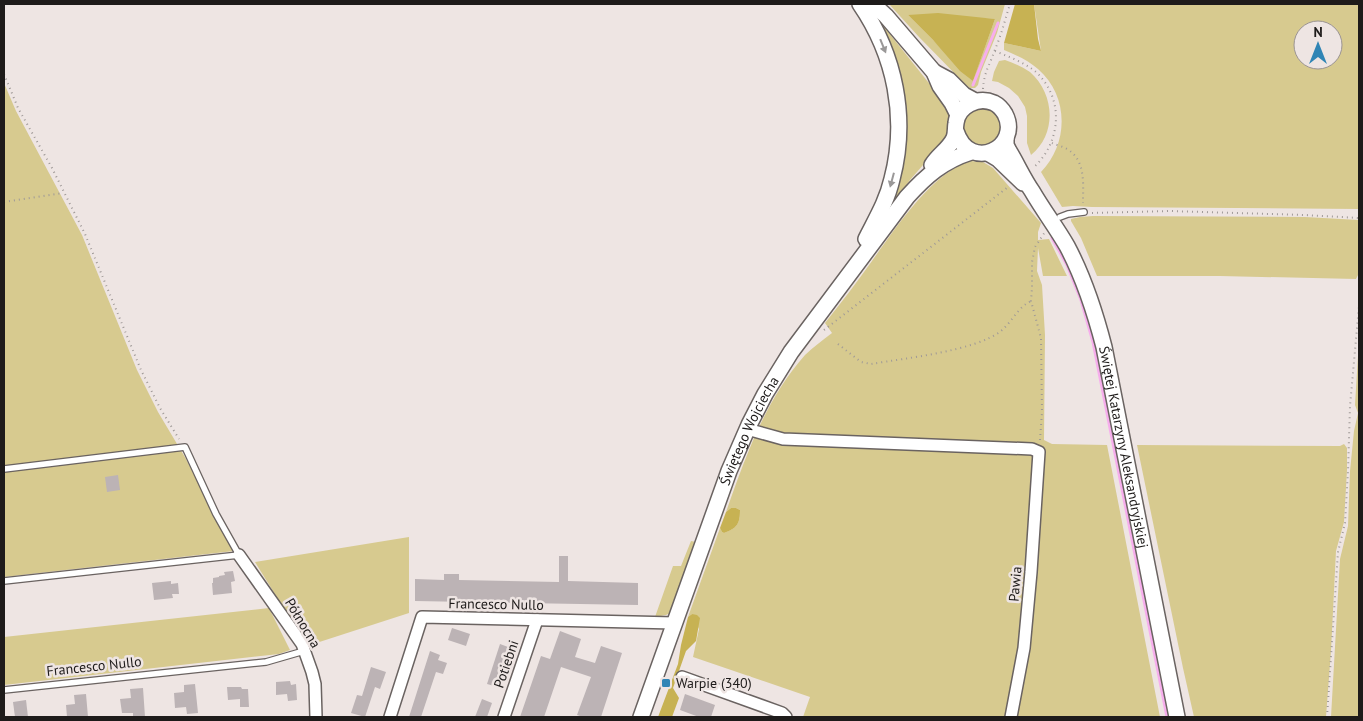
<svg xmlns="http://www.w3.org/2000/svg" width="1363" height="721" viewBox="0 0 1363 721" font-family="'PT Sans',sans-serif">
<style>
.green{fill:#d7ca8f;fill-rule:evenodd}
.forest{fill:#c7b253}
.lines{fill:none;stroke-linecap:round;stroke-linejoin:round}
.stream{stroke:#f7aeed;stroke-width:3}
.building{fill:#bcb3b5}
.service-casing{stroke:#6a6361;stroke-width:8}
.minor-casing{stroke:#6a6361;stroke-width:14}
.tertiary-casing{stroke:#6a6361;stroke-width:18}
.path{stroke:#9f9997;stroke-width:2;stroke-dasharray:1 4;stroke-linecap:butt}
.service{stroke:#fff;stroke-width:5.5}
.minor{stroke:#fff;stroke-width:11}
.tertiary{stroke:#fff;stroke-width:15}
.oneway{fill:#9a9898}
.poi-dot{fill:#3085b5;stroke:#eee5e3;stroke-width:2}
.labels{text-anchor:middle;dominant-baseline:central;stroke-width:5;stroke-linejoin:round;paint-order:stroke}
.street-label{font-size:14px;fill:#1e1b1a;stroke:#eee5e3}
.poi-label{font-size:14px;fill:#1e1b1a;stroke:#eee5e3;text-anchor:start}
</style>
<rect width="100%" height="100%" fill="#eee5e3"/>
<!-- green -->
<g class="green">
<path d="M889 4H1005L997 33 981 72 978 85 975 88H970L964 83 919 37ZM908 15 995 19 973 80Z"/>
<path d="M1034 4H1359V209L1092 207 1073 206 1062 207 1041 172C1069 143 1069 96 1038 69 1028 60 1016 55 1004 50V43L1041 51ZM1303 30H1333V60H1303Z"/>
<polygon points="873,13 936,92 949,115 949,130 943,142 910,180 887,213 904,148"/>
<path d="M1005 60C1014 63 1022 67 1030 72 1055 94 1057 134 1031 155L1027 143V116L1025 107 1018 96 1009 88 998 82 992 81 994 72 999 61Z"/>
<polygon points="4,83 16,111 82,235 137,370 158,412 186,459 216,519 234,551 4,577"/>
<polygon points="983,103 1003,115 998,145 968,147 960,119"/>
<path d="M971 161 983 162 993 168 1041 223 1038 232V240L1049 239 1067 276H1043L1038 248 1037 271 1042 285 1045 335 1044 440 1052 444 1107 445 1160 717H803L810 697 693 657 699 629 692 614 688 617 720 528 722 532 724 533C737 528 740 524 740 510L736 508H731L726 512C746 456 765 400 805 355 813 347 823 340 832 333L825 323C841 303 857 282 872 261 894 230 933 171 971 161Z"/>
<polygon points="1093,216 1305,217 1359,220 1359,273 1356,279 1220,276 1097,276 1081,238 1071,221 1071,219 1080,217"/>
<polygon points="1359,339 1359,717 1331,717 1340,559 1348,526 1350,471 1354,431 1358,413 1355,405"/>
<polygon points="1344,444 1347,448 1347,470 1344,522 1336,551 1331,651 1326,717 1194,717 1183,668 1137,445 1340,446"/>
<polygon points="409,537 409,613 307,646 255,562"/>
<polygon points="691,541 696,542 672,612 666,615 655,617 673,566 681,566"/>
<polygon points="269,608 290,650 279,654 4,685 4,637"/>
</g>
<!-- forest -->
<g class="forest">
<polygon points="1015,4 1034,4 1038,39 1041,51 1004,43"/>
<polygon points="938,13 995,19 973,81 960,71 933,40 908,15"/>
<path d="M731 508H736L740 510C740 524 737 528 724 533L722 532 720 528 726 512Z"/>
<polygon points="692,614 697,615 700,618 696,641 686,651 673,688 679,698 672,717 658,717 678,664 681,645 688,617"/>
</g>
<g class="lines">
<!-- stream -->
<g class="stream">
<polyline points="973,85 998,23"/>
<polyline points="1052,238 1067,265 1081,300 1093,342 1167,717"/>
</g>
</g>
<!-- building -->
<g class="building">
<polygon points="118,475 120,490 107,492 105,477"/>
<polygon points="559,556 568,556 568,581 638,583 638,605 415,601 415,579 444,580 444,574 459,574 459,580 559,582"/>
<polygon points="233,571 235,581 231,582 232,593 213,595 212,583 213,583 213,578 219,577 219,576 225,575 224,572"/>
<polygon points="171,581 171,584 178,583 179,594 172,594 173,598 154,600 152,583"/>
<polygon points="452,628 470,634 466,646 448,640"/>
<polygon points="560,631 581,639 575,657 595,663 601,646 622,653 601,717 583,717 577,715 591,677 561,667 544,717 520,717 541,656 550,659"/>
<polygon points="500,644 511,648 498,687 487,684"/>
<polygon points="430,651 440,655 438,660 447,663 443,674 436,672 421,717 409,717"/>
<polygon points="371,667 386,672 380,689 375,687 365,717 351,713 357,695 362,696"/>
<polygon points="290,681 291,685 296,684 297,700 288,701 287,694 276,695 276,682"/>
<polygon points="195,684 198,713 187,714 186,707 175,708 174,693 184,692 184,685"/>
<polygon points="227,687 241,687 242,689 248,689 249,707 240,707 240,699 228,700"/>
<polygon points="143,688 145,717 133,717 133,713 122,713 120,699 131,698 130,689"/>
<polygon points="86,694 88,717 67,717 66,705 75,704 74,695"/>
<polygon points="685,694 715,705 711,717 699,717 680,710"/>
<polygon points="482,699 492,703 487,717 475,717"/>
<polygon points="26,700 28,717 15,717 13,702"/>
</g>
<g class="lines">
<defs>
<g id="service">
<polyline points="1060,217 1068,214 1084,212"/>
<polyline points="4,469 185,447 216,514 239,555 4,581"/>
<polyline points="4,690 266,662 304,651"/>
</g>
<g id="minor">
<polyline points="747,429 783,439 1032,449 1039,452 1031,572 1024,648 1011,717"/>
<polyline points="239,555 302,644 312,672 315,684 316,717"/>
<polyline points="682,677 782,713 786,717"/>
<polyline points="390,717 422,617 674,623"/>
<polyline points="504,717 537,620"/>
</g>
<g id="tertiary">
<path d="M860 4C895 55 908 118 892 179 887 201 876 219 866 239"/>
<polyline points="873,4 886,16 934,72 940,86 952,103 958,115"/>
<polyline points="934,72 949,80 964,95 975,101"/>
<path id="s1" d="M1006 139V145L1009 151C1017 164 1023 178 1032 191 1043 210 1056 227 1067 246 1084 278 1095 312 1104 347L1177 717"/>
<polyline points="988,153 998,159 1023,183"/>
<path d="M932 165C938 155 949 149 954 138 956 133 955 129 956 123 958 106 978 96 994 103 998 105 1002 109 1005 114 1022 147 970 174 956 131"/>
<path id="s2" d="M641 717 729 471 749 425 765 394 791 352 907 197C926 176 943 161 971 152"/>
</g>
</defs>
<!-- service casing -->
<use href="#service" class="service-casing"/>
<!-- minor casing -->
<use href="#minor" class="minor-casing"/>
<!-- tertiary casing -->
<use href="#tertiary" class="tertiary-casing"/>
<!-- path -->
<g class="path">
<path d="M995 51C1009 57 1024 62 1036 72 1065 99 1061 143 1033 168"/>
<polyline points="4,74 18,108 52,168 85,234 141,370 160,408 179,439"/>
<path d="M983 89C984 72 989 67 994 52 1001 36 1005 20 1010 4"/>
<path d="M1052 143C1056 145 1062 146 1067 149 1086 160 1083 184 1083 203"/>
<polyline points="4,202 63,193"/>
<polyline points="1092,213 1169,211 1305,215 1359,218"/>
<polyline points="824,330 1008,187"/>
<path d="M838 344 861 362 871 364C906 358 975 351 1001 331 1012 322 1018 307 1031 301"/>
<polyline points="1040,440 1042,412 1041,338 1031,301 1032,288 1032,262 1035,247 1045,232"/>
<polyline points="1327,717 1338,552 1345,523 1348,471 1350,406 1359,306"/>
</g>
<!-- service -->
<use href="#service" class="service"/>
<!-- minor -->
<use href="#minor" class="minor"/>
<!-- tertiary -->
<use href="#tertiary" class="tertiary"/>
</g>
<!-- one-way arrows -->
<defs><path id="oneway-solid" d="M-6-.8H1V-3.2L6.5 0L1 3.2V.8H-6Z" transform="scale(1.25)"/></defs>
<g class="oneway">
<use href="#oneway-solid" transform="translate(883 46) rotate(68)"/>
<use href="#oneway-solid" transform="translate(892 180) rotate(105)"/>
</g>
<!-- markers -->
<rect class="poi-dot" x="661" y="678" width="10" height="10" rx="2.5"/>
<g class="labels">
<!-- street labels -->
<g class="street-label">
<text stroke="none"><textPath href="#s2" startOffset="306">Świętego Wojciecha</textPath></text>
<text stroke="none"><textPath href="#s1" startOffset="334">Świętej Katarzyny Aleksandryjskiej</textPath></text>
<text transform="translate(1015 584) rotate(-85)">Pawia</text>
<text transform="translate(496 604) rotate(1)">Francesco Nullo</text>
<text transform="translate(303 623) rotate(59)">Północna</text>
<text transform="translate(506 664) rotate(-71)">Potiebni</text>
<text transform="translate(94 666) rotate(-6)">Francesco Nullo</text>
</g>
<!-- poi labels -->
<g class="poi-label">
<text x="676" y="683">Warpie (340)</text>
</g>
</g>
<!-- border -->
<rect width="1363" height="721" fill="none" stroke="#1e1b1a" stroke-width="10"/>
<!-- north arrow -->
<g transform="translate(1318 45)"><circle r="24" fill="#eee5e3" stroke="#9b9493"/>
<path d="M0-4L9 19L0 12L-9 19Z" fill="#3085b5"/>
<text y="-8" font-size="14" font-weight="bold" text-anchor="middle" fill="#1e1b1a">N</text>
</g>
</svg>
